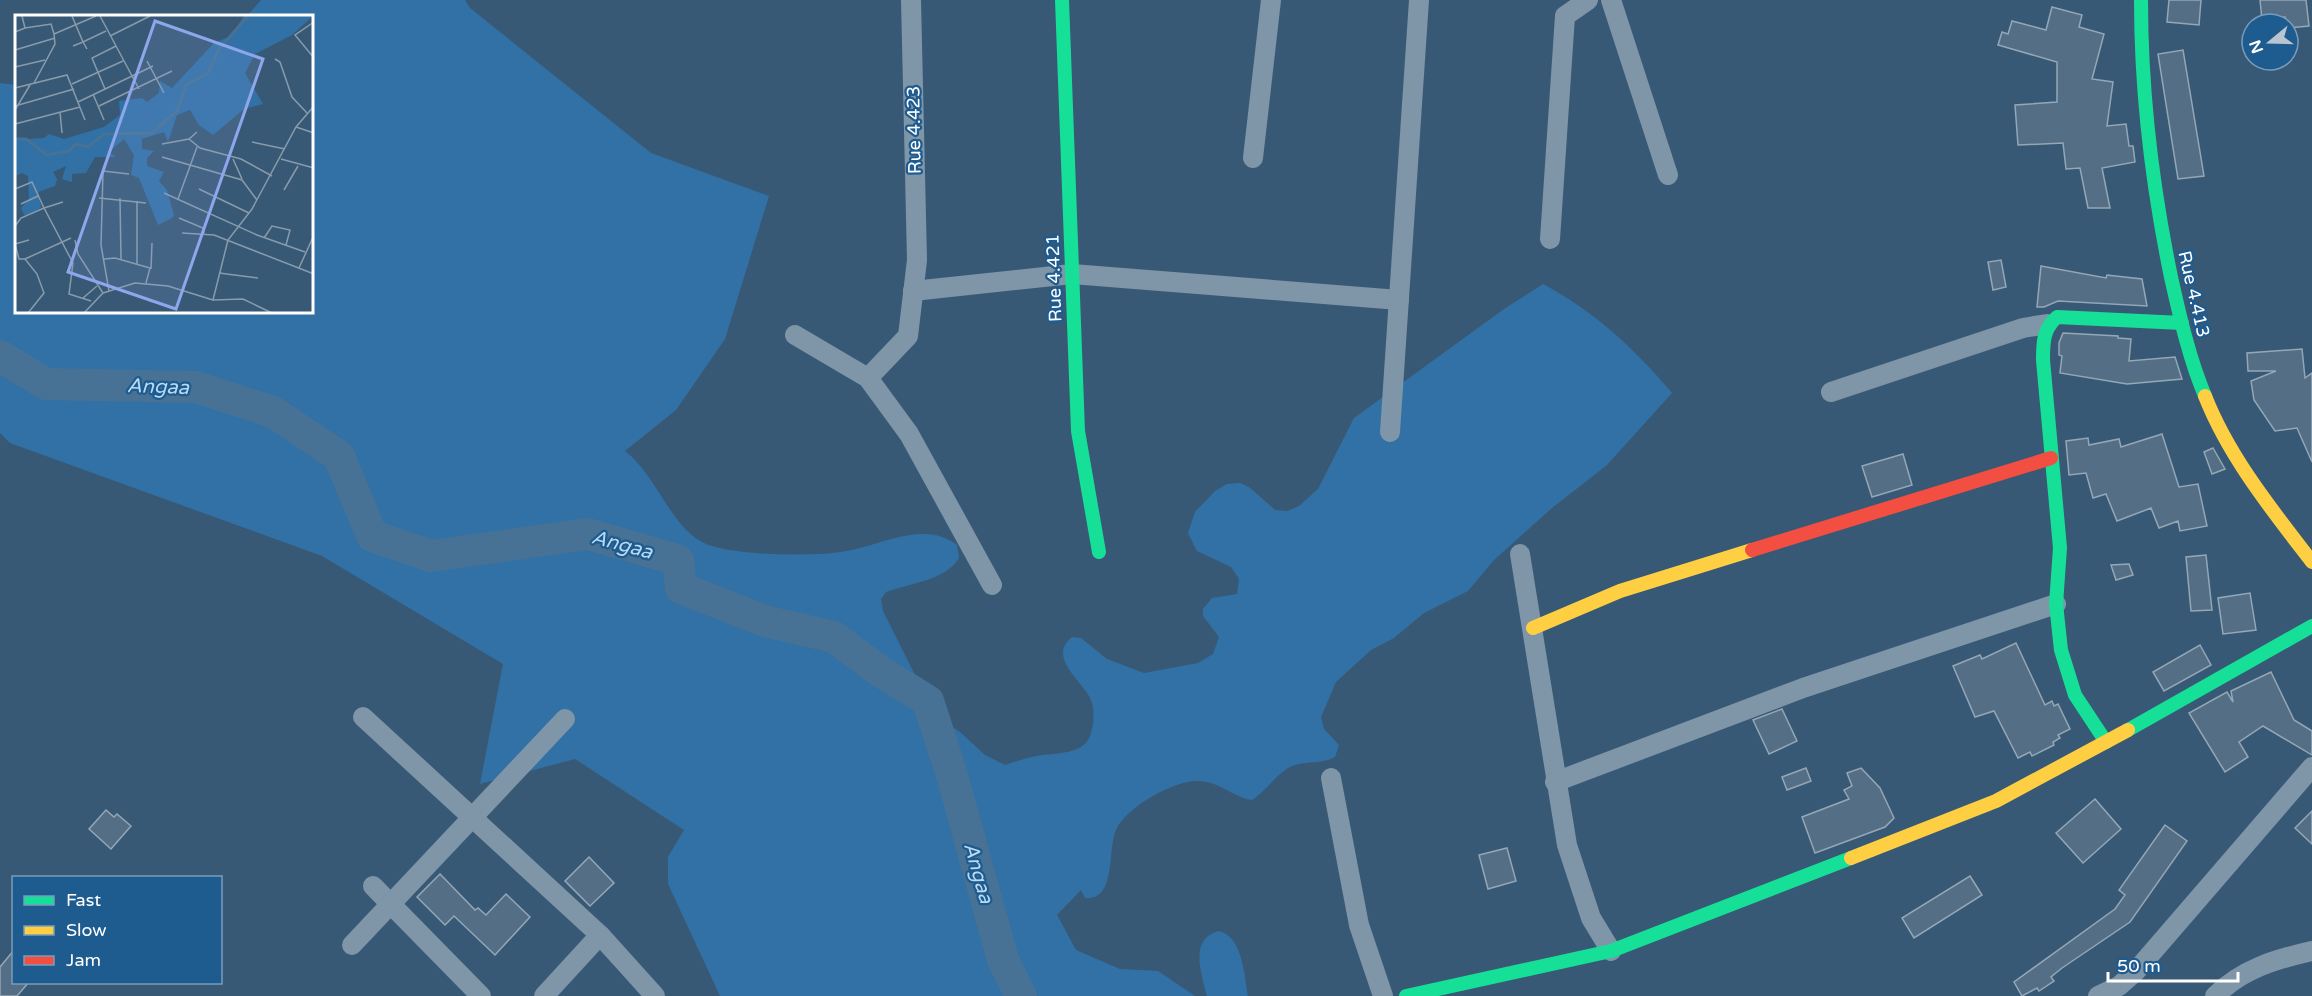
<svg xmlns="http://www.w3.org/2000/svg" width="2312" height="996" viewBox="0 0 2312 996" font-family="'Varela Round',sans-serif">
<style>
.green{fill:#3271a5}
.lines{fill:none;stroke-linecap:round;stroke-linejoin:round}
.river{stroke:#477295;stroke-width:32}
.building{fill:#546e85;stroke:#94a7b6;stroke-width:1.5}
.street{stroke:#7f95a8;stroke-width:20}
.fast{stroke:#16e098;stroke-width:14}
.slow{stroke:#ffcf43;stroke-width:14}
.jam{stroke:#f24e42;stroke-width:14}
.labels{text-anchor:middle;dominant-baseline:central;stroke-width:4.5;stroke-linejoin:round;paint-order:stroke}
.street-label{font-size:18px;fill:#fff;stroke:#1e5b8f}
.water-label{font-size:20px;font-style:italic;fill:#b9daf4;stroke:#1e5b8f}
.inset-river{fill:none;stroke:#477295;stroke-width:3}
.inset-road{fill:none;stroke:#889bac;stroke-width:1.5}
.view{fill:#8ea6ec;fill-opacity:0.15;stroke:#8ea6ec;stroke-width:3}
.inset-edge{fill:none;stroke:#fff;stroke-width:3}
</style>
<rect width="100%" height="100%" fill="#385975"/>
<!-- green -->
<g class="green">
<path d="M261 0H465L470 8 651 153 769 196 725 339 676 410 625 451C656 474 672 530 706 544 736 556 814 557 847 551 883 544 925 520 957 545L959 558C945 581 910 583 886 592L881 599 883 611 935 715 960 732 985 755 1005 765C1014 762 1023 759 1032 757 1049 752 1082 757 1090 736 1094 725 1095 711 1091 700 1084 682 1046 658 1072 637L1081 638 1107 659 1144 673 1198 663 1213 654 1219 637 1203 616V609L1212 598 1237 594 1239 579 1231 567 1197 551 1188 533 1195 512 1215 491 1227 484 1240 483 1249 487 1275 510 1287 511 1299 506 1318 489 1354 418 1504 309 1543 284C1594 311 1635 349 1672 393L1607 465 1552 508 1494 560 1468 591 1424 613 1394 638 1371 650 1336 682 1321 717 1324 729 1339 745 1335 757C1320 765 1302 760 1288 768 1275 776 1266 791 1252 800 1232 797 1218 780 1196 781 1173 781 1125 808 1116 830 1107 850 1117 901 1085 898L1081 890 1057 915 1076 950 1120 969 1158 971 1195 996H720L668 884V857L684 830 575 759 480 784 503 664 322 556 10 443 0 433V83L16 85V312H312V16H247Z"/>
<path d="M1219 931C1243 937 1244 975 1248 996H1207C1202 974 1188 939 1219 931Z"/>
</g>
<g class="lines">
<!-- river -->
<polyline class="river" points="0,356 46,384 196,387 273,412 339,456 372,536 431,556 588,534 678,560 681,588 765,621 834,637 878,670 928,701 951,772 1003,960 1021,996"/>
</g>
<!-- building -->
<g class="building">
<polygon points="2169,0 2201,0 2199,25 2167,22"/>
<polygon points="2260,0 2306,0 2309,26 2288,28 2285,17 2262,20"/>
<polygon points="2052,7 2082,15 2079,27 2104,34 2092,79 2113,82 2107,126 2126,124 2129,146 2133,146 2135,162 2102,168 2110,208 2088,208 2080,168 2066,169 2063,143 2018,145 2015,105 2057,102 2057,62 1998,45 2002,32 2008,34 2012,21 2046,30"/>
<polygon points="2183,50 2204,176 2178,179 2158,54"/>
<polygon points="2001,260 2006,287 1993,290 1988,262"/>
<polygon points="2041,266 2106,278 2107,275 2142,279 2147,306 2058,301 2044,307 2037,307"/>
<polygon points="2063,333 2118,336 2118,338 2131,339 2129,361 2175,357 2182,379 2127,384 2060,373 2062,356 2059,355 2059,343"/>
<polygon points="2302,349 2305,378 2312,373 2312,462 2297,428 2275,431 2254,400 2251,381 2276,371 2248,371 2247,353"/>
<polygon points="2162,434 2179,487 2198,484 2207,526 2180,531 2178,521 2159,528 2151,508 2117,521 2106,494 2093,498 2086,473 2069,475 2066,441 2088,438 2089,445 2119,439 2121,447"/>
<polygon points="2213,448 2225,469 2212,474 2204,452"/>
<polygon points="1903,454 1912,485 1872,497 1862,466"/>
<polygon points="2206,555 2212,610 2191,611 2186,557"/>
<polygon points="2129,564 2133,575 2116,580 2111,565"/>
<polygon points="2250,593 2256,630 2223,634 2218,598"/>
<polygon points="2016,643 2045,705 2052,701 2054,706 2058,704 2070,729 2058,735 2060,738 2053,742 2054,745 2032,756 2030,752 2018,758 1994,711 1975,717 1953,666 1980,655 1982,659"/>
<polygon points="2200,645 2211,665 2164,691 2153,672"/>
<polygon points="2271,672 2294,720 2312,731 2312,755 2263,726 2239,742 2248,757 2225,772 2189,713 2227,692 2233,702 2231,691"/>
<polygon points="1782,709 1797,741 1769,754 1753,720"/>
<polygon points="1806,768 1811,781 1787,790 1782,777"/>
<polygon points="1861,768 1880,788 1894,818 1885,827 1815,853 1802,817 1849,799 1844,790 1852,786 1847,773"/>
<polygon points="2095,799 2121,829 2083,863 2056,833"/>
<polygon points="106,810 114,817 117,814 131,826 111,849 89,829"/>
<polygon points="2312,811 2312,844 2295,828"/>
<polygon points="2165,825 2187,841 2130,922 2062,968 2051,977 2054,981 2039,991 2037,988 2022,996 2014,982 2115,909 2125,895 2119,890"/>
<polygon points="1507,848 1516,881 1488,889 1479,855"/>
<polygon points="589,857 614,883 590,906 565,881"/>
<polygon points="440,874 475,910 478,908 486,915 506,894 530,917 495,955 454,916 445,925 417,897"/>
<polygon points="1970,876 1982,895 1914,938 1902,918"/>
<polygon points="14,950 14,982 29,982 17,996 0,996 0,967"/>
</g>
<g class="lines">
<!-- street -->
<g class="street">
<polyline points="1611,0 1668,175"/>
<polyline points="1253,158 1271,0"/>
<polyline points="1550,239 1565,16 1588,0"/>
<polyline points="913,291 1072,274 1399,300"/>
<polyline points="795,335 868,378 909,434 992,585"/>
<polyline points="868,378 908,336 917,260 911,0"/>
<polyline points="1831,392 2023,328 2047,324"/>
<polyline points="1390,432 1419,0"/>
<polyline points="1520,554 1567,845 1591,918 1611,951"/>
<polyline points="363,717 600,935 655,996"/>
<polyline points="1331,778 1359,925 1383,996"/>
<polyline points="1555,782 1803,688 2056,604"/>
<polyline points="373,886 481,996"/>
<polyline points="352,945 565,719"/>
<polyline points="544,996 600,935"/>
<polyline points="2098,996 2119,986 2136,971 2312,767"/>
<path d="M2215 996C2242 969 2276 959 2312 951"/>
</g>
<!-- fast -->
<g class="fast">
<polyline points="1062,0 1078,431 1099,552"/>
<path d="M2141 0C2141 94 2152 185 2171 277 2180 317 2189 358 2205 396"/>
<polyline points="2128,730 2312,626"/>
<path d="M2106 742 2075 695 2061 650 2056 604 2060 548 2043 360C2043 343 2043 329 2057 317L2182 323"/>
<polyline points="1406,996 1611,951 1851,858"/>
</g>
<!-- slow -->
<g class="slow">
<path d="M2205 396C2229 457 2272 510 2312 562"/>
<polyline points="1533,628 1620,591 1752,550"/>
<polyline points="1851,858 1996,801 2128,730"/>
</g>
<!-- jam -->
<polyline class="jam" points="1752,550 2051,458"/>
</g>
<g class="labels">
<!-- street labels -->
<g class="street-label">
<text transform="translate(914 130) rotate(-91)">Rue 4.423</text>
<text transform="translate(1054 278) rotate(-92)">Rue 4.421</text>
<text transform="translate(2194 294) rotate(77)">Rue 4.413</text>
</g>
<!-- water labels -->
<g class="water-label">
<text transform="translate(158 387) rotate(2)">Angaa</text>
<text transform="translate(622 545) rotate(15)">Angaa</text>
<text transform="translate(978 873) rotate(74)">Angaa</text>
</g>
</g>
<!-- overview -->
<g transform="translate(15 15)">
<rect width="298" height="298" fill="#385975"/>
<path d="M229 1H298L277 20 240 39 230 58 248 89 229 94 198 120 184 110 175 95 162 100 153 127 149 117 127 124V134L139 136 132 143V151L149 157 144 166 152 175 159 200 157 203 143 210 124 163 116 160 119 140 109 124 94 137 101 142H80L71 158 57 159V167L47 164 51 151 38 157 42 164 40 171 23 177 26 193 10 201 6 193 14 184 13 161 7 158 0 161V125L29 123 34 119 49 124 89 112 105 100 104 86 127 83 132 87 144 78 145 66 157 73 199 28 216 21Z" fill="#3271a5"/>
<path class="inset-river" d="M0 124H11L32 140 54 136 61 129 73 132 89 119 137 118 162 96 171 70 193 58 204 34 233 1"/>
<path class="inset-road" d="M57 1 68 27 91 16M85 1 124 74M299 7 280 20 299 43M10 13 36 9 39 19 40 29 19 68M0 17 10 13 7 1M39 19 81 1M95 21 135 1M58 31 68 27 72 34M0 35 40 23M260 44 265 47 277 82 292 98M132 46 149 78M0 52 30 45M57 69 108 46M0 73 52 60 70 105M90 74 77 43 101 31M78 79 89 105M63 87 138 51M0 91 59 74M84 91 157 56M0 95 15 70M45 97 47 118M0 109 65 92M281 112 299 118M174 124 185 133 226 144 257 161M237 127 270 134M147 129 174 124 182 117M147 142 227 165 242 185M218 144 227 164M266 144 299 153M0 174 17 167 29 193 48 187M184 174 234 198M269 175 283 151M149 178 242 220 290 237M84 183 131 188M105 183 106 244M163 184 182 132M6 189 23 181M164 203 188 213 189 218M0 211 6 203 29 193 58 248 54 279 76 286M167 218 199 220 299 259M249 223 257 211 275 215 271 230M60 225 63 239 88 278M10 244 56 223M89 244 100 243 135 253 131 268M122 249V186M284 253 299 220M136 254 137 228M204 258 243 263M94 276 86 230 88 156 114 159M68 283 82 271M198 285 228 284 257 298M13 298 29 278 22 259 10 244H4L0 229 14 225M69 298 88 278 120 268 153 271 198 285 213 225 237 194 281 112 299 91"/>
<path class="view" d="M140 6 248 44 161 294 53 257Z"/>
<rect width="298" height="298" class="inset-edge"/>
</g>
<!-- legend -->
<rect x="12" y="876" width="210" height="108" fill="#1e5b8f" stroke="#789dbc" stroke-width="1.5"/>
<rect x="24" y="896" width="30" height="9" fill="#16e098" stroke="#789dbc" stroke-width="1.5"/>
<text x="66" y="906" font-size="18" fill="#ffffff">Fast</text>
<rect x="24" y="926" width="30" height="9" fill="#ffcf43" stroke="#789dbc" stroke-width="1.5"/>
<text x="66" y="936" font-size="18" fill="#ffffff">Slow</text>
<rect x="24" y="956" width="30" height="9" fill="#f24e42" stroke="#789dbc" stroke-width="1.5"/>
<text x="66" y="966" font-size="18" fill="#ffffff">Jam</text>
<!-- north arrow -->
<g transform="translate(2270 42) rotate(251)"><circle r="28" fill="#1e5b8f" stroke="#789dbc" stroke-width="1.5"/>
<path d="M0-4.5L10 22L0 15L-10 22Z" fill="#b9c5cf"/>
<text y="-9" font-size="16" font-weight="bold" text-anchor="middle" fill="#ffffff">N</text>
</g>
<!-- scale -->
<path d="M2108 972v9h130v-9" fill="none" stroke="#ffffff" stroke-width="3"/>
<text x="2117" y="972" font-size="18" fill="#ffffff" stroke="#1e5b8f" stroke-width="4.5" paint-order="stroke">50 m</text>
</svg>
